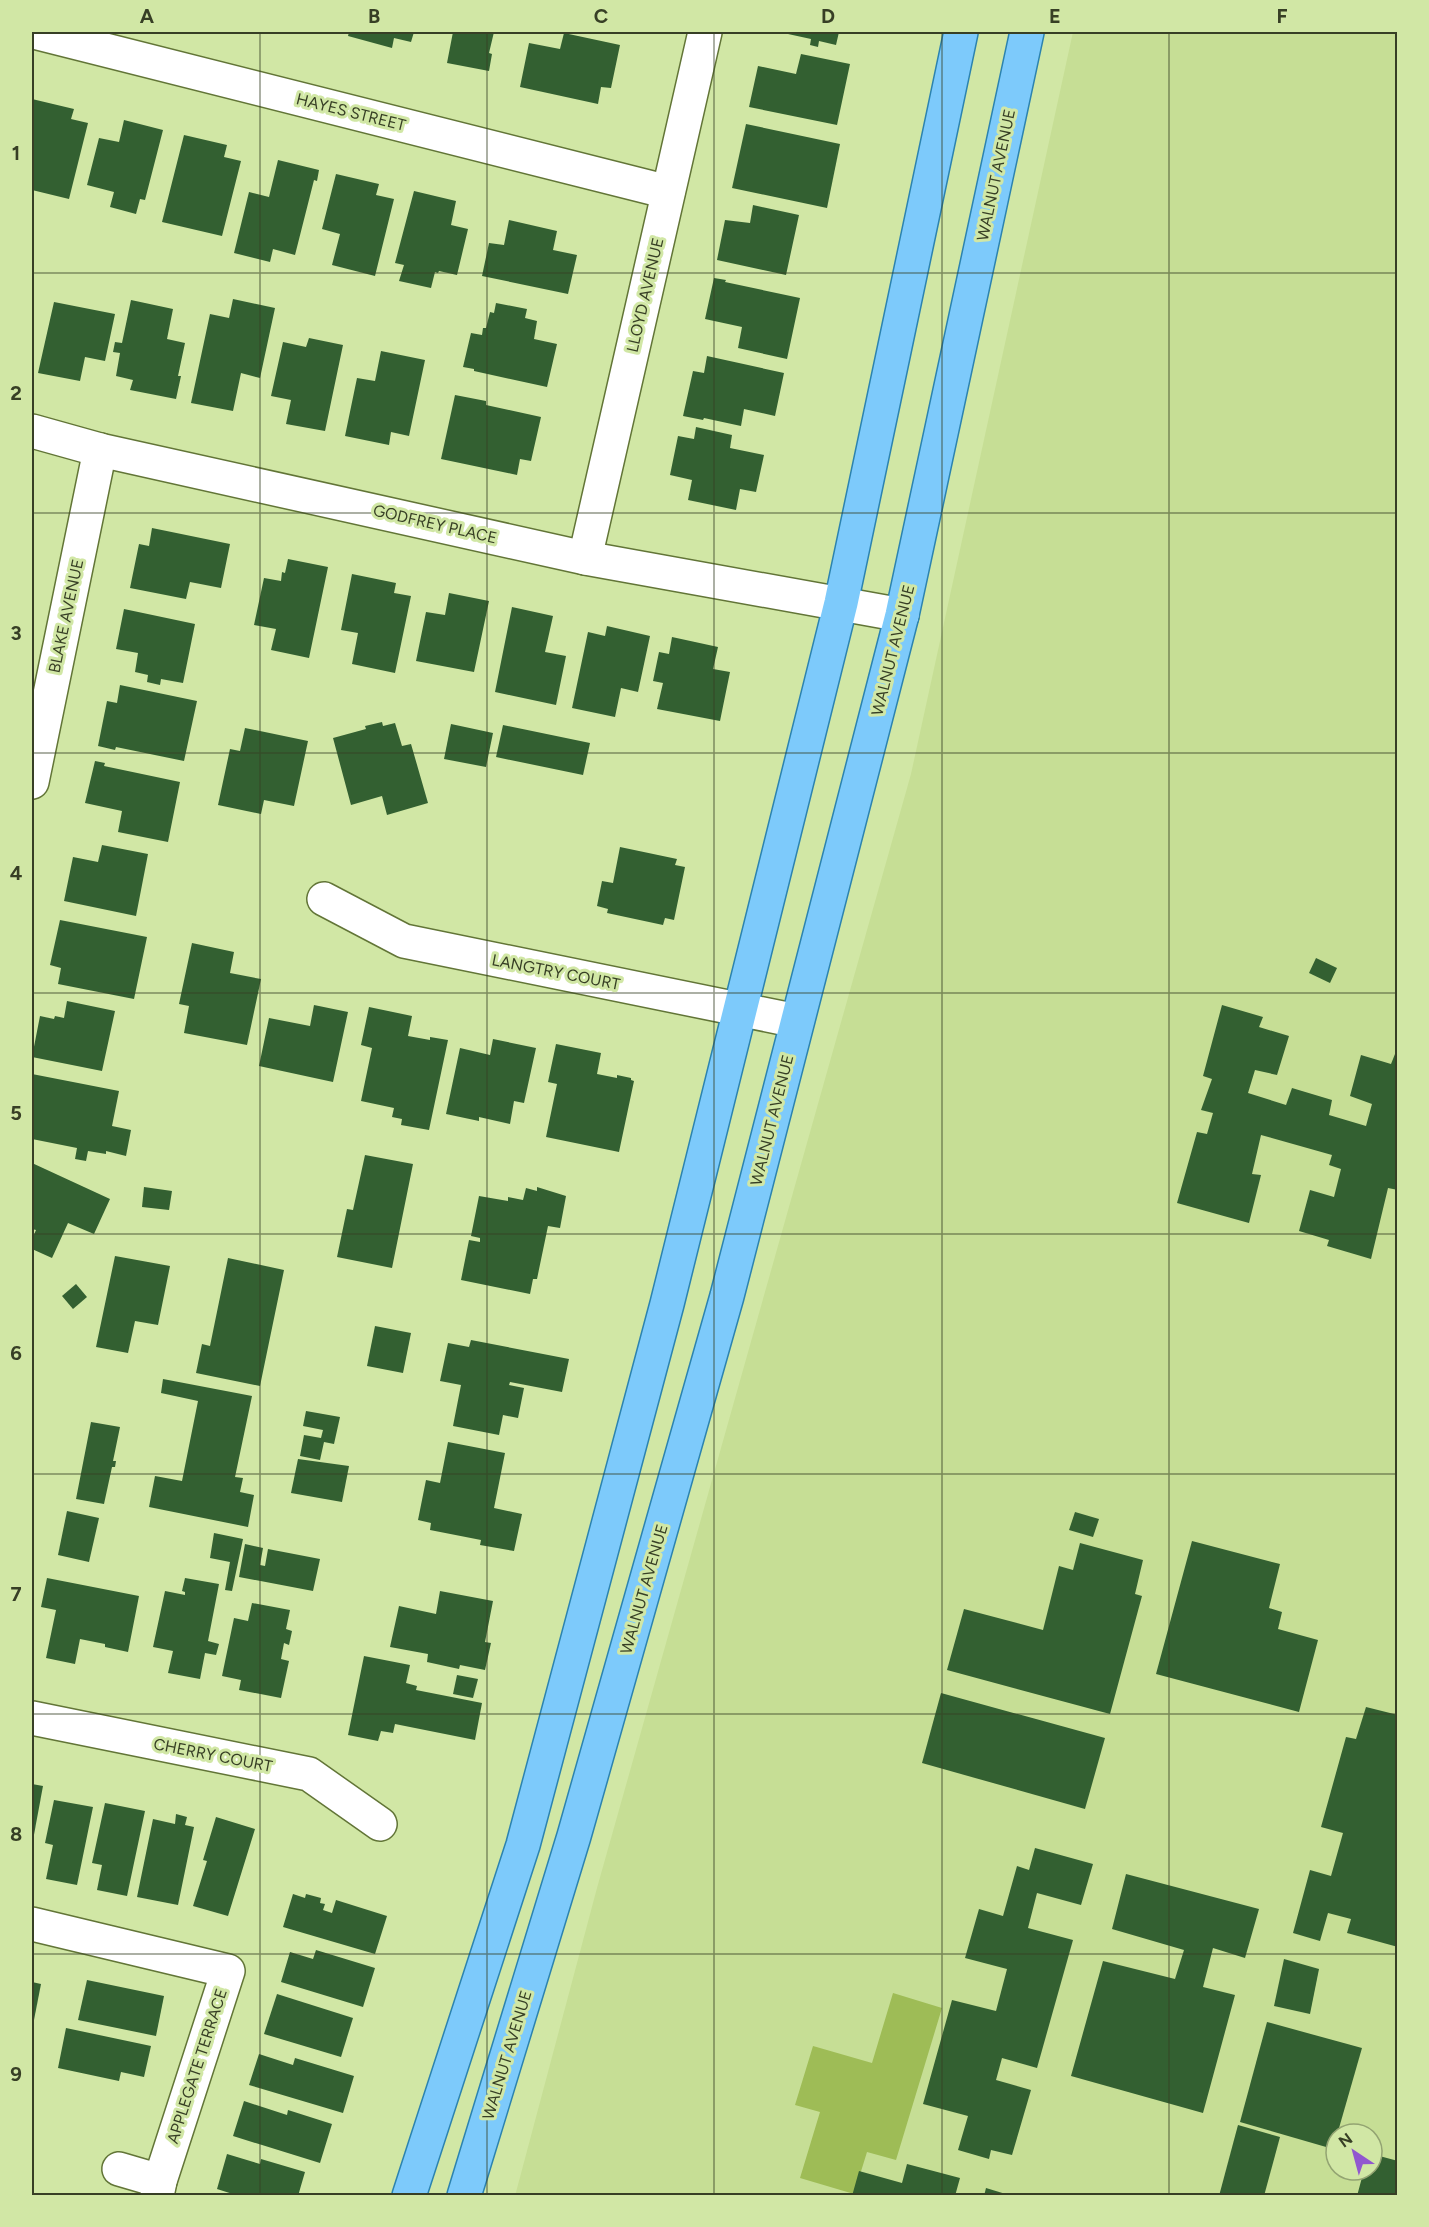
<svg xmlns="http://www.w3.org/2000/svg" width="1429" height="2227" viewBox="0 0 1429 2227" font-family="Figtree,sans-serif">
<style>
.built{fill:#c6de95;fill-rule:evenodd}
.green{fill:#9ebc56}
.building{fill:#336031}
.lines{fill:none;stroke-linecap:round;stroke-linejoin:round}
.minor-casing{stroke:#627537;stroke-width:36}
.major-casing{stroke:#2c83af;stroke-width:36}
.minor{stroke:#fff;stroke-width:33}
.major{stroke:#7dcafb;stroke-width:33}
.grid{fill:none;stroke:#373f25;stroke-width:1.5;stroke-opacity:0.55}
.labels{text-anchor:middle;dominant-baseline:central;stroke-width:6;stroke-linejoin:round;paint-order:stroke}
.street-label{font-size:16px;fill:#373f25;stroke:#d1e7a5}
.neatline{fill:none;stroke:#373f25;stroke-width:2}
.grid-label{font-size:20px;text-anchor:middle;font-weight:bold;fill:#373f25}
</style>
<rect width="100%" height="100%" fill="#d1e7a5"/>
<!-- built -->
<path class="built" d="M1073 32H1397V2195L515 2196 597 1888 911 774ZM1336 2134H1372V2170H1336Z"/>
<!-- green -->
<polygon class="green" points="893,1993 942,2008 896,2160 867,2152 854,2194 800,2178 820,2112 795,2105 813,2046 872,2063"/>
<!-- building -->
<g class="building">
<polygon points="349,32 414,32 411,42 394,38 392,48 348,36"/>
<polygon points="453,32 494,32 489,53 492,54 489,71 447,63"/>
<polygon points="789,32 839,32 836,45 819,41 818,47 810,45 811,39 788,34"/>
<polygon points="564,33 620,45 611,88 601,87 598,104 520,87 529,43 560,49"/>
<polygon points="801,54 850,64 837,125 749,107 758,66 796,74"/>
<polygon points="32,99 74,109 71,119 88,123 69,199 32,190"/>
<polygon points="124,120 163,130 145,200 140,199 136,214 110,207 114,192 87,185 99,138 119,142"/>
<polygon points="746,124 840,144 827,208 732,188"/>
<polygon points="184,135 227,145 224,157 241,161 222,236 162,222"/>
<polygon points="278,160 319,170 317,181 314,180 295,255 273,249 270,262 234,253 249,192 269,197"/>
<polygon points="336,174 379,184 376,195 394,199 375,276 332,265 340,234 322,229"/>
<polygon points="414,191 456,201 451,225 468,229 457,275 439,271 438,273 435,272 431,288 399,281 404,265 395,263"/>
<polygon points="753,205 799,215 786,275 717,260 725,220 750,223"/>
<polygon points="509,220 557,231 553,250 577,255 568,294 482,276 489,243 504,245"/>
<polygon points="714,278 726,280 725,282 800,298 787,359 738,348 742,327 705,319"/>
<polygon points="233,299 275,308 260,378 241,373 233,411 191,403 210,314 229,318"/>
<polygon points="131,300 173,309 167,339 185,343 178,376 181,376 176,399 130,390 133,380 116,376 120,353 113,352 115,342 122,343"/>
<polygon points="54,302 115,314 105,361 85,357 80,381 38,373"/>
<polygon points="496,303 527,309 525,318 537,321 534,339 557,344 547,387 474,371 474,369 463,367 471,333 482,335 483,328 486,328 490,312 494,313"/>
<polygon points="309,338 343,345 325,431 286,424 291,400 271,396 283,342 306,347"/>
<polygon points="381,351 425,360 409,436 391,432 389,445 345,436 357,378 375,381"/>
<polygon points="707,356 784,373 775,416 744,409 741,426 704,418 703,420 683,416 693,371 704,373"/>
<polygon points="455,395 486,401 486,405 541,417 531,461 520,459 517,475 441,459"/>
<polygon points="696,427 732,435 730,448 764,455 756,492 740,489 736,510 688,500 692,480 670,475 678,436 694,439"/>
<polygon points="152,528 230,544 221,588 190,582 186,599 130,588 139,544 149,546"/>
<polygon points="288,559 328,567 309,658 271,650 276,629 254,625 264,578 281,581 282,572 285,573"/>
<polygon points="352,574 396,583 394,593 411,596 395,673 352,664 358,633 341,630"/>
<polygon points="449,593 489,601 474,672 416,661 426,612 445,615"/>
<polygon points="512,607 553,616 545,652 566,656 556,705 495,692"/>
<polygon points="124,609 195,624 183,683 161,679 160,685 147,682 148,675 135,672 138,653 116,649"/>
<polygon points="607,626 650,636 638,692 621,688 615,717 572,708 588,632 605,636"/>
<polygon points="672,637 718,647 713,669 730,672 720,721 657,709 663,683 653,681 659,652 669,654"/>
<polygon points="120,685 197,701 184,761 116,747 115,750 98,746 107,701 117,703"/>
<polygon points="382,722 383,726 395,723 402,746 411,744 428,803 387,815 382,796 351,805 333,738 366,729 365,726"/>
<polygon points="451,724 493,733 486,767 444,759"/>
<polygon points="503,725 590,743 583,775 496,757"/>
<polygon points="245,728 308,741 294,806 264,800 261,814 218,805 230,749 240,751"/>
<polygon points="95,761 105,763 104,766 180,782 168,842 118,832 122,811 85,803"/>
<polygon points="102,845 148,854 136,916 64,901 73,857 98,862"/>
<polygon points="620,847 677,859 675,865 685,867 674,920 665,918 663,925 607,913 608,909 597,906 602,881 613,883"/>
<polygon points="60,920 147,937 134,999 58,984 61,968 50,965"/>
<polygon points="192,943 234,952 230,973 261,979 247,1045 184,1033 189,1006 179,1004"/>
<polygon points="1316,958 1337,968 1330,983 1309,973"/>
<polygon points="67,1001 115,1011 102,1071 32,1057 40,1016 54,1019 55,1016 64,1018"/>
<polygon points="314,1005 348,1012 333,1082 259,1066 269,1018 310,1026"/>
<polygon points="1222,1005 1263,1017 1259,1027 1289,1036 1277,1075 1255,1070 1248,1093 1286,1105 1292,1088 1332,1100 1329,1115 1366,1126 1372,1104 1350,1096 1361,1055 1391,1064 1395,1054 1398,1054 1398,1156 1395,1165 1398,1166 1398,1190 1388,1188 1371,1259 1327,1246 1329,1240 1299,1231 1310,1190 1334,1197 1341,1169 1329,1165 1332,1155 1261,1135 1252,1174 1261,1175 1249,1223 1177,1203 1197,1132 1207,1134 1213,1113 1201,1110 1212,1079 1203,1076"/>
<polygon points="369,1007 412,1016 408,1036 430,1040 430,1037 448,1040 429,1130 401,1125 402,1119 392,1117 394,1108 361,1101 372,1048 361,1045"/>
<polygon points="493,1039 536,1048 524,1103 514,1101 510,1124 479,1117 479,1121 446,1114 460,1048 490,1055"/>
<polygon points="556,1044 601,1053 597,1074 617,1078 617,1075 631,1078 631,1080 634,1081 619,1152 546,1137 557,1084 548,1082"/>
<polygon points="32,1074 119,1091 112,1126 131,1130 126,1156 106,1151 106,1154 88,1151 86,1161 75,1159 77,1148 32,1139"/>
<polygon points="365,1155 413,1164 392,1268 337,1257 347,1209 353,1210"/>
<polygon points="32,1163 110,1199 94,1234 68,1223 52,1258 32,1249 32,1239 36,1230 32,1229"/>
<polygon points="144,1187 172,1191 169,1210 142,1207"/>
<polygon points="537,1187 566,1196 560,1228 548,1226 537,1279 533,1279 530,1294 461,1280 469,1240 480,1242 480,1238 471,1236 479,1196 508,1201 508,1197 523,1200 526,1188 537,1191"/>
<polygon points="115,1256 170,1266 158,1325 135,1321 128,1353 96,1347"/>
<polygon points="228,1258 284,1270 260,1386 196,1373 202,1344 210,1346"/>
<polygon points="76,1284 87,1297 73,1309 62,1296"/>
<polygon points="375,1326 411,1333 403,1373 367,1366"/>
<polygon points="471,1340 569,1359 562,1392 510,1382 509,1385 524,1388 518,1418 503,1415 499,1435 453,1426 461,1385 440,1381 448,1343 469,1347"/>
<polygon points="163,1379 252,1396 235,1477 243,1478 240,1492 254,1495 248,1527 149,1507 155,1476 182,1481 198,1401 161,1393"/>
<polygon points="306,1411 340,1417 334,1444 324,1442 320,1460 300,1456 304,1435 321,1438 323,1430 303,1426"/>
<polygon points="91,1422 120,1427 113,1461 116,1461 115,1467 112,1467 104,1504 76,1499"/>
<polygon points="448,1442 505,1453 494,1508 522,1514 514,1551 480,1545 481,1540 430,1530 431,1523 418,1520 426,1480 440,1483"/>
<polygon points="298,1459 349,1466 342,1502 291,1493"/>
<polygon points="67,1511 99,1518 89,1562 58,1555"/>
<polygon points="1075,1512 1099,1519 1093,1537 1069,1530"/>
<polygon points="214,1533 243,1539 232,1591 225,1590 230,1562 210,1558"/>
<polygon points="1192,1541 1280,1564 1269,1608 1282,1612 1278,1629 1318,1640 1299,1712 1156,1674"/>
<polygon points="1080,1543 1143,1560 1135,1594 1142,1596 1110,1714 947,1670 964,1609 1043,1630 1059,1566 1073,1570"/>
<polygon points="245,1544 263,1548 260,1565 265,1566 268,1549 320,1559 313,1591 239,1577"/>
<polygon points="47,1578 139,1596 128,1652 105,1647 105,1644 80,1639 75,1664 46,1658 56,1610 41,1607"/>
<polygon points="185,1578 219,1584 208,1641 219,1644 216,1655 205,1653 200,1679 168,1673 173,1651 153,1647 165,1591 185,1595 185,1592 182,1591"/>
<polygon points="440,1591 493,1601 485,1642 491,1643 485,1670 460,1665 459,1669 427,1662 428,1654 390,1647 399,1606 436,1614"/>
<polygon points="252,1603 290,1610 286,1629 292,1631 289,1645 284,1643 281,1659 289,1661 281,1698 239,1690 241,1680 222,1676 234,1618 248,1621"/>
<polygon points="364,1656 410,1665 406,1683 417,1686 416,1690 482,1703 475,1740 395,1724 393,1733 381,1731 378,1741 348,1735"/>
<polygon points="457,1675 478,1679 473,1698 453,1694"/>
<polygon points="941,1693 1105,1738 1085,1809 922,1763"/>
<polygon points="1366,1707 1398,1715 1398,1947 1347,1933 1351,1919 1328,1913 1320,1941 1293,1933 1310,1870 1331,1876 1343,1833 1321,1827 1346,1737 1356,1739"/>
<polygon points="32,1784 43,1786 33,1840 32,1840"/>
<polygon points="54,1800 93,1807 77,1885 46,1879 53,1845 45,1843"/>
<polygon points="105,1803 145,1811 127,1896 97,1890 102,1865 92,1863"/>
<polygon points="176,1814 187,1817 185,1825 194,1827 178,1905 137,1897 153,1819 175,1824"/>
<polygon points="216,1817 255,1829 228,1916 193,1906 207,1861 203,1860"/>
<polygon points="1035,1848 1093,1864 1081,1905 1037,1893 1028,1928 1073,1940 1037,2068 1002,2058 996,2080 1031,2090 1012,2155 991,2150 989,2159 958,2150 968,2116 923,2104 952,2000 996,2011 1007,1969 965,1958 979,1909 1003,1916 1017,1866 1029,1870"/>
<polygon points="1126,1874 1259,1909 1245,1958 1213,1948 1203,1987 1235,1995 1203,2113 1071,2076 1103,1961 1175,1979 1184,1950 1112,1929"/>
<polygon points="293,1894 305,1898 306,1894 321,1898 320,1903 325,1904 323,1910 332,1913 336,1900 387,1916 375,1954 283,1927"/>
<polygon points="316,1950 375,1968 363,2007 281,1982 290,1952 313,1959"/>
<polygon points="1284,1959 1319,1969 1310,2014 1274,2006"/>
<polygon points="87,1980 164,1996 156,2036 78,2020"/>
<polygon points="32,1982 41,1984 33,2025 32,2025"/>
<polygon points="277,1994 353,2018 341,2057 264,2034"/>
<polygon points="1267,2022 1362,2048 1333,2149 1240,2122"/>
<polygon points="66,2028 151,2046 144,2077 121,2072 119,2081 58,2068"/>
<polygon points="259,2054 293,2065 295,2058 354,2076 343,2113 249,2085"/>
<polygon points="244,2101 287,2115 288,2110 332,2124 320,2163 233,2136"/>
<polygon points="1238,2125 1280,2137 1264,2196 1219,2196"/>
<polygon points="227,2154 260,2164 261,2159 305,2172 298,2196 239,2196 217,2189"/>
<polygon points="1372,2154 1398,2161 1398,2196 1357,2196 1364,2170 1372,2170"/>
<polygon points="907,2164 960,2178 955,2196 852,2196 859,2171 902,2183"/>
<polygon points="986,2188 1009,2195 1009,2196 984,2196"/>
</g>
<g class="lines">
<defs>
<g id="minor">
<polyline points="34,32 668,192"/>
<polyline points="32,431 100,450 585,558 902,615"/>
<polyline points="585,558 705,32"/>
<polyline points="32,782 100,450"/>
<polyline points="324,899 404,941 797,1021"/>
<polyline points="32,1718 309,1774 380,1824"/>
<polyline points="32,1924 228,1971 160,2181 157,2196"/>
<polyline points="119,2169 160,2181"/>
</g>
<g id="major">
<polyline points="409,2196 523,1845 667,1304 841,603 961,32"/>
<polyline points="464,2196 574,1836 727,1296 902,615 1027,32"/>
</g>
</defs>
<!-- minor casing -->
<use href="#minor" class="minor-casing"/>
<!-- major casing -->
<use href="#major" class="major-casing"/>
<!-- minor -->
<use href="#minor" class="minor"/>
<!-- major -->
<use href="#major" class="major"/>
</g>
<!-- grid -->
<path class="grid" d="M260 32V2196M487 32V2196M714 32V2196M942 32V2196M1169 32V2196M32 273H1398M32 513H1398M32 753H1398M32 993H1398M32 1234H1398M32 1474H1398M32 1714H1398M32 1954H1398"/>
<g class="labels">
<!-- street labels -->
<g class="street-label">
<text transform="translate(351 112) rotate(14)">HAYES STREET</text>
<text transform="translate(996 175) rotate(-78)">WALNUT AVENUE</text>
<text transform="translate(645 295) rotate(-77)">LLOYD AVENUE</text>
<text transform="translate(435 524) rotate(13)">GODFREY PLACE</text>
<text transform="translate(66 616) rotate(-78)">BLAKE AVENUE</text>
<text transform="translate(893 650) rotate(-76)">WALNUT AVENUE</text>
<text transform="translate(556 972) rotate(11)">LANGTRY COURT</text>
<text transform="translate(772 1120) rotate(-76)">WALNUT AVENUE</text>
<text transform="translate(644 1589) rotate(-74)">WALNUT AVENUE</text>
<text transform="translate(213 1755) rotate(11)">CHERRY COURT</text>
<text transform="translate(507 2055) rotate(-73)">WALNUT AVENUE</text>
<text transform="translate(197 2066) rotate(-72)">APPLEGATE TERRACE</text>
</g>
</g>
<!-- border -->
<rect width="1429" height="2227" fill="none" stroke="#d1e7a5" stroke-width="66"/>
<!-- north arrow -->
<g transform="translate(1354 2152) rotate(324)"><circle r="28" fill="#d1e7a5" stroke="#93a472" stroke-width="1.5"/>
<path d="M0-4.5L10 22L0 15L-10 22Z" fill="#9157cf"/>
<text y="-9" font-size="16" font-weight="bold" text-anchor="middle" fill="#373f25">N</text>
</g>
<rect x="33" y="33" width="1363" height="2161" class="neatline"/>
<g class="grid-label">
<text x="147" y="23">A</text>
<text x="374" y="23">B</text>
<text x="601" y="23">C</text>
<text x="828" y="23">D</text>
<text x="1055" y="23">E</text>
<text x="1282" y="23">F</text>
<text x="16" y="160">1</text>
<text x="16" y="400">2</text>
<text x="16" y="640">3</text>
<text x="16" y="880">4</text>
<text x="16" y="1120">5</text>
<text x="16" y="1360">6</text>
<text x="16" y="1601">7</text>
<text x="16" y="1841">8</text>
<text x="16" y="2081">9</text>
</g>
</svg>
